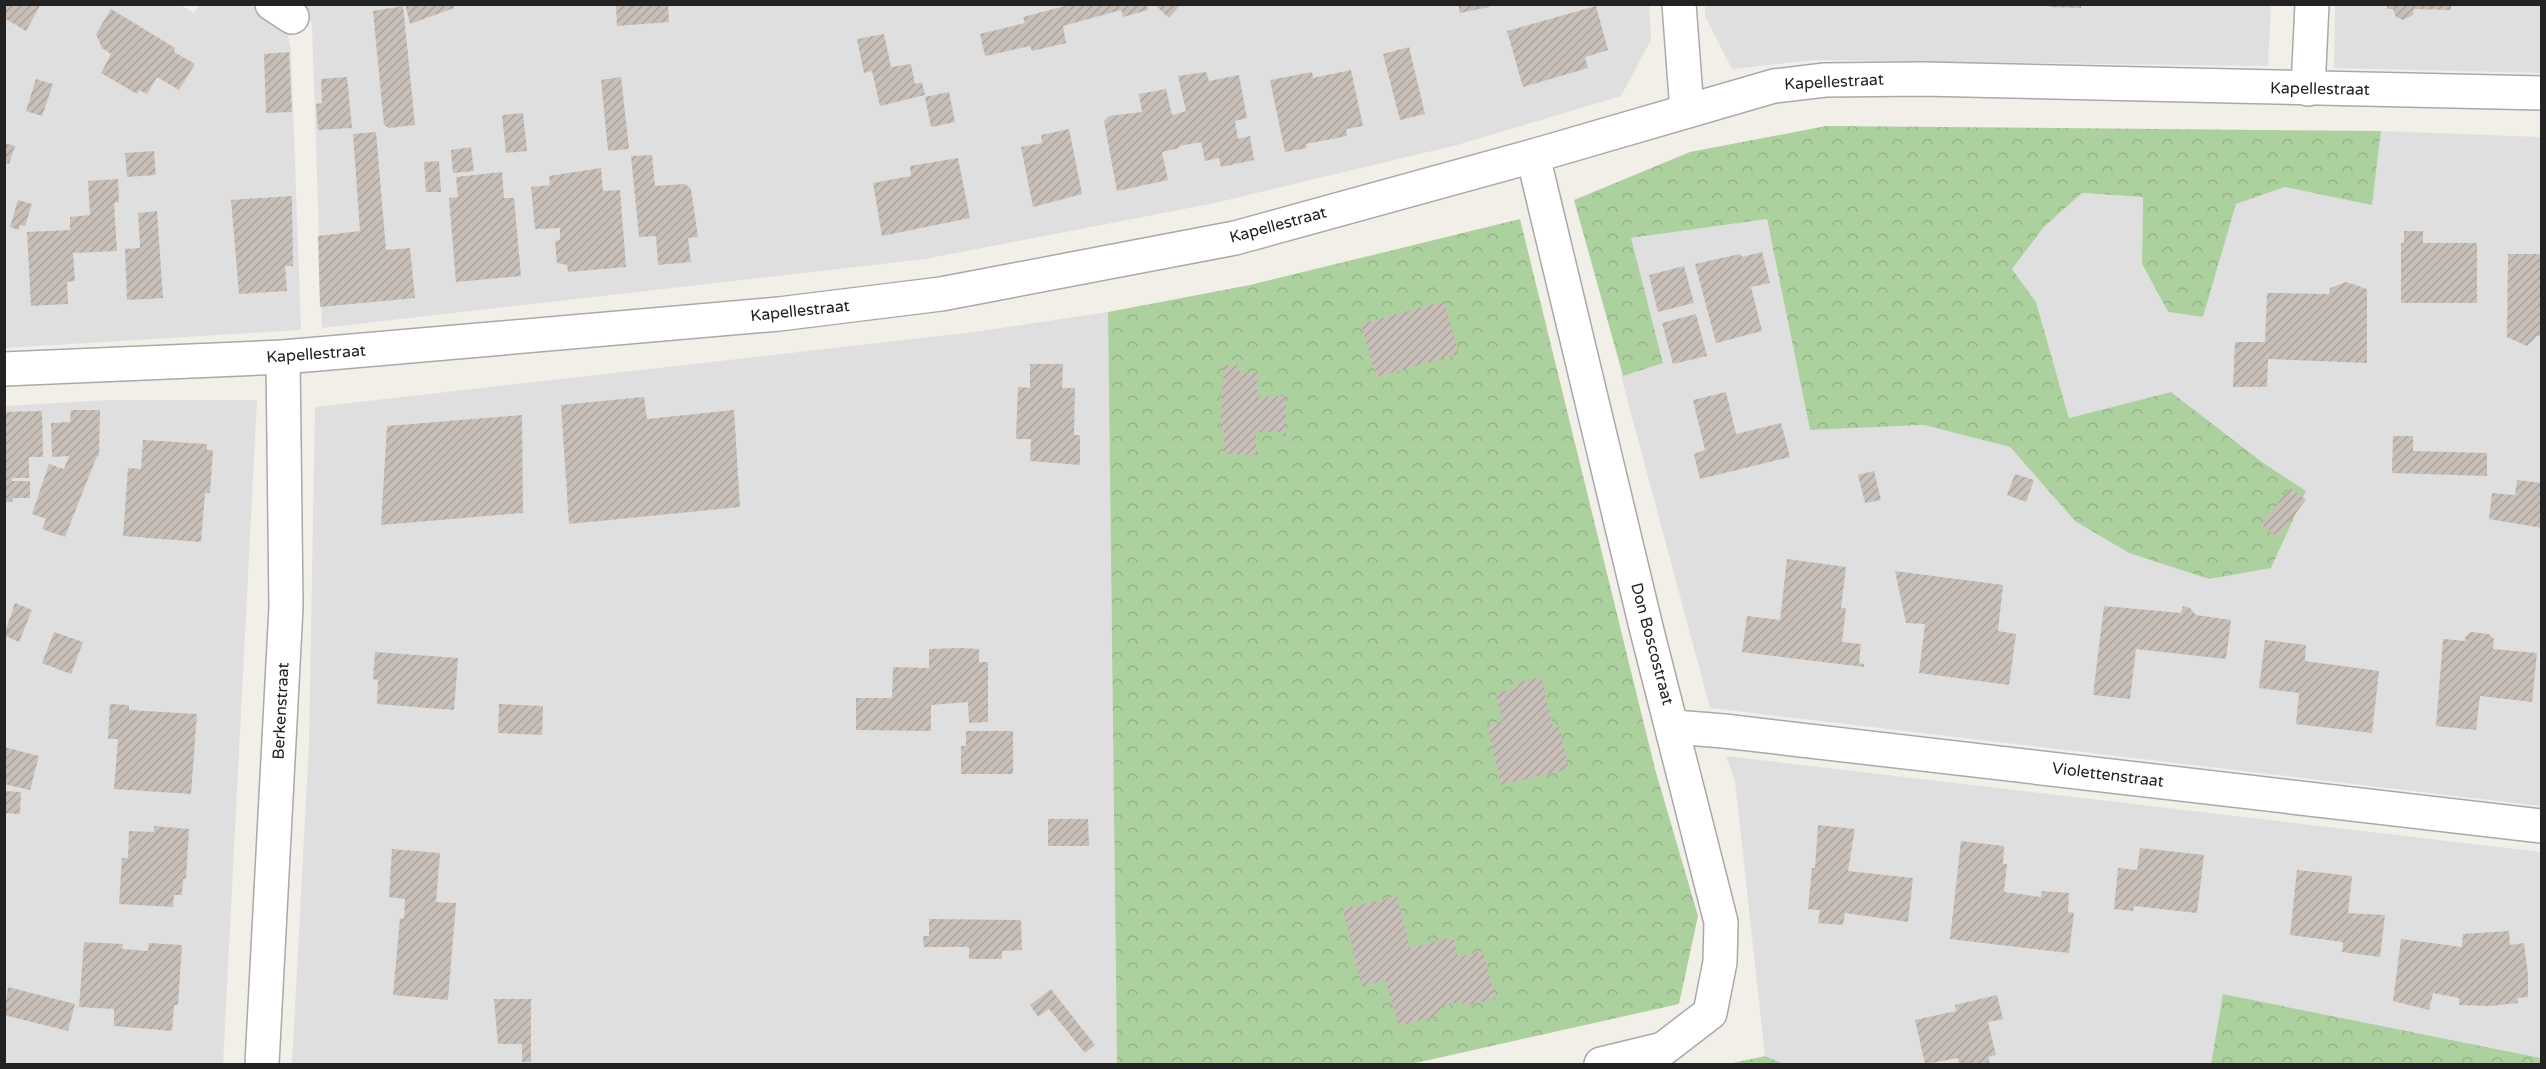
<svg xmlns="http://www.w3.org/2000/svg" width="2546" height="1069" viewBox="0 0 2546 1069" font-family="'Varela Round',sans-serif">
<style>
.residential{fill:#e0dfdf}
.forest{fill:url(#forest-crowns)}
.building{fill:url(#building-hatch)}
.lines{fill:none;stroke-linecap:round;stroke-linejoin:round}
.minor-casing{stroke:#a9a9a9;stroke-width:36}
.minor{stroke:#fff;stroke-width:33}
.labels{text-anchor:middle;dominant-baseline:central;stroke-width:5;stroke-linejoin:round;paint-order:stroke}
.street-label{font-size:16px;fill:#222;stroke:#fff}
</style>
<defs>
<pattern id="forest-crowns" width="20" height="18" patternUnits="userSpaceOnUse" patternTransform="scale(1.5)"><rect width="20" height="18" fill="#add19e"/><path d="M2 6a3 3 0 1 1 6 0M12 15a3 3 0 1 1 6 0" fill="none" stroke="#95b388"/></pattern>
<pattern id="building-hatch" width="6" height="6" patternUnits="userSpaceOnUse" patternTransform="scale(1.5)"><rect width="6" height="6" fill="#c7bfb8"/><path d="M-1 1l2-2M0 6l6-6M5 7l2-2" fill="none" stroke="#aba49e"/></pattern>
</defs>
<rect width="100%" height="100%" fill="#f2efe9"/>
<!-- residential -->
<g class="residential">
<polygon points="179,4 194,13 199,5 251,5 287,29 291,52 301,330 5,348 5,5"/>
<polygon points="1649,4 1651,40 1621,96 1457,145 1215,203 925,259 322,328 312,25 309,15 295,5"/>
<polygon points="1705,5 2271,5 2268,66 1814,60 1732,69 1705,16"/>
<polygon points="2335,5 2541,5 2541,73 2334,68"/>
<polygon points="2381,131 2541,137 2541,806 1710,708 1621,376 1663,362 1630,238 1767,219 1810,430 1924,425 2010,447 2075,521 2306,491 2262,462 2171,392 2069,418 2036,302 2012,269 2044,227 2082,193 2143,197 2142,265 2168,312 2203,317 2236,204 2285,187 2372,204"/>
<polygon points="1108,312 1117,1064 292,1064 309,743 315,407 974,332"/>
<polygon points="109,400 257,400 223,1064 5,1064 5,406"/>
<polygon points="1726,756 2541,852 2541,1058 2224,994 2211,1064 1784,1064 1765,1056 1735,781"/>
</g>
<!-- forest -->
<g class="forest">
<polygon points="1826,126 2381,131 2372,205 2285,187 2236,204 2203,317 2168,312 2142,264 2143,197 2082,193 2044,227 2012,269 2036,302 2069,418 2171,392 2262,462 2306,491 2271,568 2209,579 2129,553 2075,521 2010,447 1924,425 1810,430 1767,219 1631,238 1663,363 1623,376 1574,200 1690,152"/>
<polygon points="1520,219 1655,769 1698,916 1679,1004 1411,1064 1117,1064 1108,312 1250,285"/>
<polygon points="2223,994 2541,1058 2541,1064 2211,1064"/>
<polygon points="1765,1056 1784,1064 1728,1064"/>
</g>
<!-- building -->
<g class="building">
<polygon points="4,4 41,4 26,31 4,18"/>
<polygon points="405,4 453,4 454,8 410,24"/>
<polygon points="616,4 668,4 669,22 617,26"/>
<polygon points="1073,4 1147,4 1148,10 1123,17 1121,10 1063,26 1066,43 1032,51 1030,46 985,56 980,34 1025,23 1023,17"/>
<polygon points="1154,4 1181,4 1169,18"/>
<polygon points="1458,4 1489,4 1489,7 1460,13"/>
<polygon points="2049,4 2081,4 2081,8 2049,7"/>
<polygon points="2387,4 2451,4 2451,10 2414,9 2413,15 2403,20 2396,17 2393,9 2387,9"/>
<polygon points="403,6 415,125 389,128 384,125 373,11"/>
<polygon points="1596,6 1608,50 1585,57 1588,68 1523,87 1507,31"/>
<polygon points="111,9 175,48 174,52 195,64 179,90 157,77 147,94 139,90 137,94 101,73 111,54 102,48 96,34"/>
<polygon points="884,34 891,67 911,64 915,84 922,82 925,95 880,106 872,71 864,73 857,39"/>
<polygon points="1409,47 1425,114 1400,120 1383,54"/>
<polygon points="289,52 292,112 266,113 264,54"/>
<polygon points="1351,70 1363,126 1346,129 1347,136 1306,144 1307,148 1285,152 1270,80 1312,72 1313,78"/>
<polygon points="1206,72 1209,81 1239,75 1247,118 1235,121 1238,139 1250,136 1254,160 1221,167 1219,158 1205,161 1201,142 1179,146 1179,148 1162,152 1168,180 1117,191 1104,121 1109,116 1142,112 1139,94 1166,89 1172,115 1186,111 1178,76"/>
<polygon points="347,77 352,128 318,130 316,104 322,103 321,79"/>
<polygon points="621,77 629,149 608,151 601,80"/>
<polygon points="36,79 53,84 42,116 26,111"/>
<polygon points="949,92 955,122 931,127 925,97"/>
<polygon points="523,113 527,151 506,153 502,115"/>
<polygon points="1069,129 1082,194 1033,207 1021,147 1042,143 1041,135"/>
<polygon points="376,132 386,250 410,248 415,298 320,307 318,236 360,231 353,134"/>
<polygon points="4,143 15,146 9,164 4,162"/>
<polygon points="471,147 474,171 453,173 451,150"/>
<polygon points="154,151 156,175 127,177 125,153"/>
<polygon points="652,155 655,186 685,184 691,189 698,237 688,238 691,262 658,265 656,236 639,237 631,156"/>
<polygon points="958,158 970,218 882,236 873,183 911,176 910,166"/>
<polygon points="439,161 441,192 426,192 424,162"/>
<polygon points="601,168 603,191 620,190 626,267 568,272 567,265 557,263 555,242 560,239 560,228 535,229 531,187 550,185 549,176"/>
<polygon points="502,172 504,198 514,198 521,276 456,282 449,198 458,197 456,177"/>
<polygon points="118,179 119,202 114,203 117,251 73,253 75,281 67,282 68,304 31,306 27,232 70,230 70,217 90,215 88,181"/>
<polygon points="292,196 293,266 285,266 287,291 239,294 231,200"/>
<polygon points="18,200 32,204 25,226 20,225 19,230 10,227"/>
<polygon points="157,211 163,298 127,300 125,249 140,248 138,213"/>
<polygon points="2404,231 2423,231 2423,243 2477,243 2477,303 2401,303 2401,243 2404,243"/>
<polygon points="1762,252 1770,283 1751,287 1762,331 1716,343 1695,264 1740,254 1742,257"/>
<polygon points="2508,254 2542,254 2542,336 2537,336 2527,346 2507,337"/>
<polygon points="1684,266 1694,303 1658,312 1649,275"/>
<polygon points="2346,282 2367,289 2367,363 2268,359 2267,387 2233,387 2235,342 2265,342 2267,293 2329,294 2330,288"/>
<polygon points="1444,301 1459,354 1376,377 1361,324"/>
<polygon points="1696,314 1707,356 1673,364 1662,323"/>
<polygon points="1030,364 1063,364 1062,388 1075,388 1074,435 1080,435 1080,465 1030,461 1031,439 1016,439 1018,387 1030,388"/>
<polygon points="1224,365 1239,365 1240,373 1262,373 1262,376 1257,376 1257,397 1286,396 1286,441 1283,440 1283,432 1256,432 1256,455 1224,454 1224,427 1220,428"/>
<polygon points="1726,392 1736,434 1781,423 1790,457 1700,479 1694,454 1705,450 1693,400"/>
<polygon points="644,397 647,419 734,410 740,507 569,524 561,405"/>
<polygon points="71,410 100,410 99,456 97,456 65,537 42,529 46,519 32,514 49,464 64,469 69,456 52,457 51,423 70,422"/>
<polygon points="42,411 43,457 29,457 29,478 12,478 12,481 30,481 30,498 13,498 12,502 4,502 4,412"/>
<polygon points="522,415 523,513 381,525 387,426"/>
<polygon points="2393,436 2413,436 2413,451 2487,453 2487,476 2392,473"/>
<polygon points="143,440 207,444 207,450 213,450 210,493 205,493 201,542 123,536 128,468 141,469"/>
<polygon points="1874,471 1881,500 1865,503 1858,475"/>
<polygon points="2015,474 2034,480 2026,502 2007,495"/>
<polygon points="2517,480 2542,483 2542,528 2489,519 2492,493 2515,495"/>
<polygon points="2290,488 2306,500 2277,537 2261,524"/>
<polygon points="1787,559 1846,567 1841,608 1846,608 1842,642 1861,644 1859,663 1864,664 1864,667 1742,652 1747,616 1780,620"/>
<polygon points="1895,571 2003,585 1998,631 2016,634 2009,685 1919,673 1925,624 1906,623"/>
<polygon points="15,603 32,610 19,642 4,635"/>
<polygon points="2104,606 2181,613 2183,606 2190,608 2196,615 2231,620 2226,659 2136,649 2130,699 2093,695"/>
<polygon points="54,632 83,642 71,674 42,663"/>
<polygon points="2471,632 2489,634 2494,639 2493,649 2537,653 2532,702 2480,696 2476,730 2436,726 2443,639 2466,641 2465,637"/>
<polygon points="2265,640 2306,645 2305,661 2379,671 2372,733 2296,724 2299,693 2259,688"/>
<polygon points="961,648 979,649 979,662 988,662 988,722 969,723 968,702 931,705 931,731 856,730 856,698 892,698 893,667 929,668 929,649"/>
<polygon points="375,652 458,658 454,710 377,704 378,680 373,679"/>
<polygon points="1541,677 1553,727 1559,726 1569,769 1501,785 1487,725 1502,721 1496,693 1517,688 1516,683"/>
<polygon points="110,704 129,705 129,710 197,714 191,794 114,789 118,739 108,739"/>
<polygon points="499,704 543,706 542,735 498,733"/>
<polygon points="966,731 1013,731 1013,774 961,774 961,746 966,746"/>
<polygon points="4,747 39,756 30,790 4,784"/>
<polygon points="4,791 21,792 20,814 4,813"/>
<polygon points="1048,819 1088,819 1089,846 1048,846"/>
<polygon points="1818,825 1855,829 1848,871 1913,878 1908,922 1845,913 1843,925 1818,923 1820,910 1808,909 1812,868 1815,868"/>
<polygon points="154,826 189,829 186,879 183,879 182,895 174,895 173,907 119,904 122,858 128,858 129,831 154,832"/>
<polygon points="1961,841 2004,846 2003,864 2007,864 2004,892 2041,897 2042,891 2069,893 2068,912 2074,913 2069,953 1950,939"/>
<polygon points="2140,848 2204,855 2197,913 2134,906 2133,911 2114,909 2118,868 2137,870"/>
<polygon points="392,849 440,853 436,902 456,903 448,1000 393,995 400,918 404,919 405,899 389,897"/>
<polygon points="2297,870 2352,876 2348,913 2385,915 2380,957 2342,952 2343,942 2290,935"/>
<polygon points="1397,896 1410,948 1453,937 1458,957 1483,951 1496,1001 1493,999 1464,1006 1462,1001 1442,1006 1436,1016 1399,1026 1385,980 1362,987 1343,909"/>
<polygon points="929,919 1021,920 1022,950 1002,951 1002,959 969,959 969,947 924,947 923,936 929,936"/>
<polygon points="2509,931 2510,945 2524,943 2528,975 2528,997 2517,998 2518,1003 2490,1006 2459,1005 2459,998 2433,993 2429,1010 2393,1001 2401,939 2462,947 2463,934"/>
<polygon points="84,942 123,944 122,949 148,951 149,943 182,945 178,1005 174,1005 172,1031 114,1026 114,1009 79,1007"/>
<polygon points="8,987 75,1004 68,1031 4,1015"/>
<polygon points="1051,989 1095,1045 1085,1053 1049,1009 1038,1017 1030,1005"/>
<polygon points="1997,995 2003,1019 1988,1022 1996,1055 1988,1057 1990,1064 1959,1064 1958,1058 1925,1064 1915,1020 1956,1011 1955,1005"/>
<polygon points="494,999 531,999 531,1062 522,1062 522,1044 498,1044"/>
</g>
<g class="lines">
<defs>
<g id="minor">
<polyline points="272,4 292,17"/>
<polyline points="1679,4 1687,111"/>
<polyline points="2308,89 2312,4"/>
<polyline points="1533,156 1646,627 1721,922 1720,962 1710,1013 1663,1049 1601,1064"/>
<polyline points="4,369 283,357 779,314 941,294 1235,238 1533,156 1774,86 1825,80 1923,79 2542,93"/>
<polyline points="1674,727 1724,731 2542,826"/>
<polyline points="262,1064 286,607 283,357"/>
</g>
</defs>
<!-- minor casing -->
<use href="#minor" class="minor-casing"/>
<!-- minor -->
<use href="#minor" class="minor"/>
</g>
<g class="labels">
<!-- street labels -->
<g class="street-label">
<text transform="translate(1834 82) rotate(-3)">Kapellestraat</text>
<text transform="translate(2320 89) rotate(1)">Kapellestraat</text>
<text transform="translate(1278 225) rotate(-15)">Kapellestraat</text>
<text transform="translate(800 311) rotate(-6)">Kapellestraat</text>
<text transform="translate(316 354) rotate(-4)">Kapellestraat</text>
<text transform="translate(1652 644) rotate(75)">Don Boscostraat</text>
<text transform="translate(281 711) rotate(-87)">Berkenstraat</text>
<text transform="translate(2108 775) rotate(7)">Violettenstraat</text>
</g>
</g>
<!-- border -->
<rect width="2546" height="1069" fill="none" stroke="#222222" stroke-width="12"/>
</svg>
